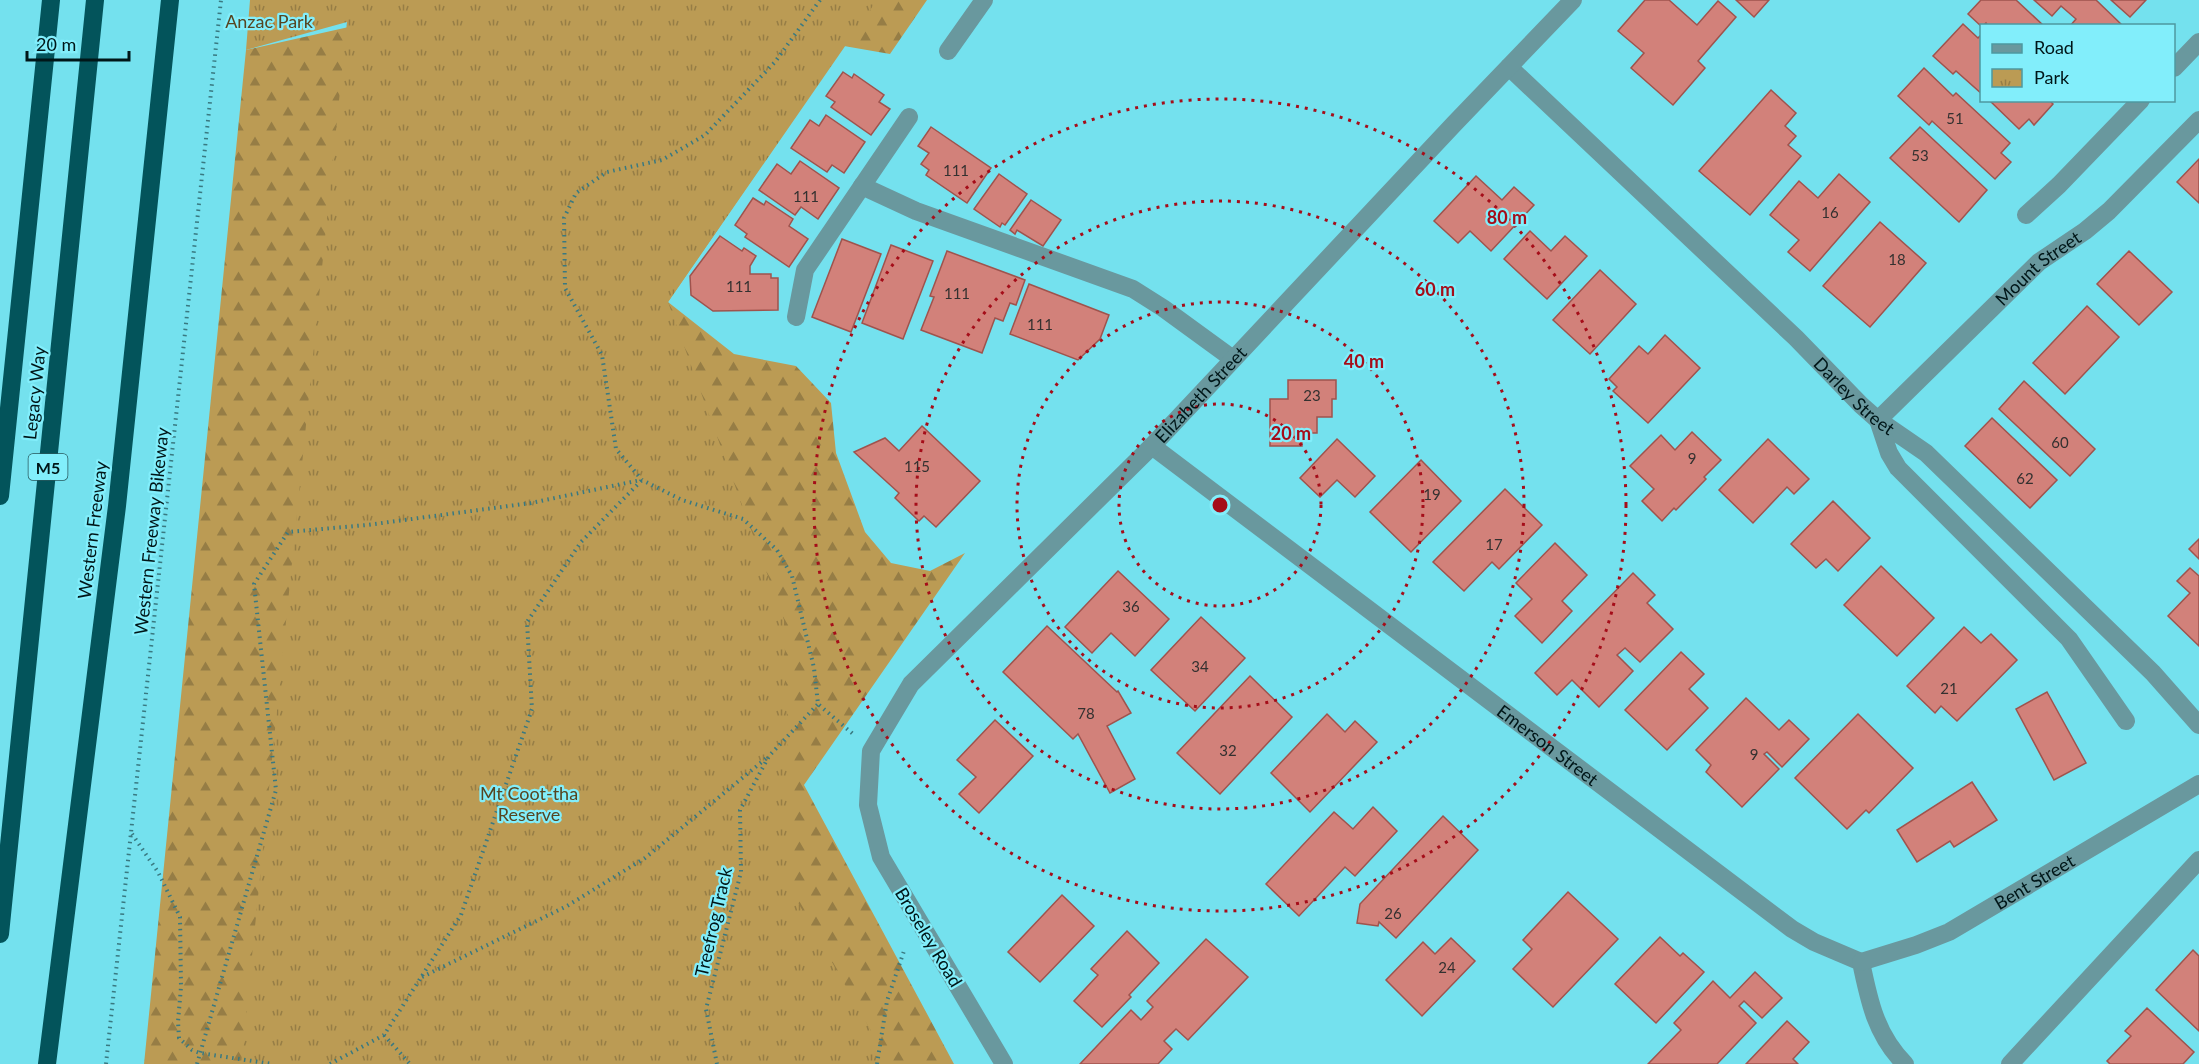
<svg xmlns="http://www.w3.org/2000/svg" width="2199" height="1064" viewBox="0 0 2199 1064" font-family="Lato,sans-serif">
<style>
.forest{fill:url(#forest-firs)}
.park{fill:url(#park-tufts)}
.building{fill:#d2817a;stroke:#9f534d;stroke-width:1.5}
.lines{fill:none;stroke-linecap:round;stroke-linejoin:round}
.path{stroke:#397981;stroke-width:4;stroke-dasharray:1.5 4.5;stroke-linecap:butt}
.minor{stroke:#69989e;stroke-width:18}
.highway{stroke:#03545b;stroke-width:18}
.ring{fill:none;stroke:#a50d19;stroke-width:3;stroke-dasharray:3 6}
.labels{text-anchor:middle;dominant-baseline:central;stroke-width:4.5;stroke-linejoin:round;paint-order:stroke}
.number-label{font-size:15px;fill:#343130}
.shield{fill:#82eefb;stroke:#27575c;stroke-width:1.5}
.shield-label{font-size:16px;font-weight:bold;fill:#001618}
.park-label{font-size:18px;fill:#564521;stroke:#82eefb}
.street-label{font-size:18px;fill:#001618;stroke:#82eefb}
.centre{fill:#a50d19;stroke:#82eefb;stroke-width:3}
.ring-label{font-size:18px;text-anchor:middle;font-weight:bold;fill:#a50d19;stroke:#82eefb;stroke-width:4.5;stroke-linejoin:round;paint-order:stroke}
</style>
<defs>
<pattern id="forest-firs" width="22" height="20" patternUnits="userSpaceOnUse" patternTransform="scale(1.5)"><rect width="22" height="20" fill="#bb9b54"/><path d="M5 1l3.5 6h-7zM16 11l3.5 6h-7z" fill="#967d45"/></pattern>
<pattern id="park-tufts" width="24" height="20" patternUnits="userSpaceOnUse" patternTransform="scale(1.5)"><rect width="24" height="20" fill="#bb9b54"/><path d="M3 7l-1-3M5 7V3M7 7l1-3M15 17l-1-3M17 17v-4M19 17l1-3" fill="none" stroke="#967d45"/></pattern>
</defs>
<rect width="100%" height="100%" fill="#74e1ee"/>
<!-- forest -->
<polygon class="forest" points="469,0 927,0 890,54 844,46 668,302 734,354 796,366 831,403 836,453 865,532 891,563 930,571 965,553 804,785 954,1064 144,1064 246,50"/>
<!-- park -->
<polygon class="park" points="250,0 877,0 668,302 784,620 792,892 890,1064 241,1064 347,22 246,50"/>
<!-- building -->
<g class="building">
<polygon points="1645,0 1669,0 1697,25 1718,1 1736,17 1698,61 1705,68 1673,105 1631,68 1644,53 1618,31"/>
<polygon points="1736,0 1769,0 1754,17"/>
<polygon points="1981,0 2016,0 2044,26 1988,26 1986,23 1982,27 1968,14"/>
<polygon points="2034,0 2096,0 2123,26 2070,26 2076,19 2061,6 2052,16"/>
<polygon points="2111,0 2146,0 2130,17"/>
<polygon points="1963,24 1978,38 1980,36 1982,37 1982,94 1956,71 1953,74 1933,56"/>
<polygon points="1924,68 1953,96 1956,93 2010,143 2001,153 2011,162 1995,179 1932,121 1929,125 1898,96"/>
<polygon points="843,72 852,78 854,74 884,95 879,102 890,109 871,135 831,107 835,102 826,96"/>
<polygon points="1771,90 1796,113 1785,126 1796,136 1788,145 1801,156 1750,215 1699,171"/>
<polygon points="1989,100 2049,100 2053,104 2034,125 2029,119 2019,129"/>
<polygon points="826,115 865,142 844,173 832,165 827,172 791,148 810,120 819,126"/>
<polygon points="931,127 991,168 967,203 926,175 929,170 921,164 929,153 918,146"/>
<polygon points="1920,127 1987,190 1959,222 1890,158"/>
<polygon points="2199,159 2199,203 2177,182"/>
<polygon points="800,161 839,188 818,219 801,207 795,215 759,190 777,164 791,174"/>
<polygon points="999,174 1027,194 1005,225 1002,223 1000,227 974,209"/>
<polygon points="1839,174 1870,202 1810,271 1788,252 1799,240 1770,215 1799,181 1818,198"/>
<polygon points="1476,176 1502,200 1514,187 1534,205 1491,251 1470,231 1458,243 1434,221"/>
<polygon points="753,198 764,205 766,201 793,219 789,226 808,239 789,267 745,237 747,234 735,225"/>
<polygon points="1031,200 1061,220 1043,246 1017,230 1015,234 1010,230"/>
<polygon points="1880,222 1926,263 1870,327 1823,286"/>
<polygon points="1530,231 1551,251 1565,236 1587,256 1547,299 1504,259"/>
<polygon points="720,236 742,251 744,248 756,256 750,266 750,274 771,274 771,278 778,278 778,310 713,311 691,295 690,276"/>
<polygon points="842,239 881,254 851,332 812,317"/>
<polygon points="891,245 933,261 903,339 862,323"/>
<polygon points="947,251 1025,280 1016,305 1010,303 1003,321 995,318 982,353 921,330 934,297 930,296"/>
<polygon points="2129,251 2172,292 2139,325 2097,284"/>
<polygon points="1600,270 1636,304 1590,354 1553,320"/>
<polygon points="1029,284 1109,315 1100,339 1078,360 1010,334"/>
<polygon points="2087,306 2119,337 2065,394 2033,363"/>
<polygon points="1665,335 1700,368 1648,423 1613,391 1617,387 1609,379 1639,346 1648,354"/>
<polygon points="1288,380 1336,380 1336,399 1332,399 1332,417 1317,417 1317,433 1302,433 1302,446 1270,446 1270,399 1288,399"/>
<polygon points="2024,381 2095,449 2070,476 1999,409"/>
<polygon points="1992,418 2057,480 2030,508 1965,446"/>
<polygon points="922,426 980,481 936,527 924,516 919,521 895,498 899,493 854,452 885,438 899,451"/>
<polygon points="1692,432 1721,460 1704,477 1706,479 1676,510 1674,508 1662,521 1642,501 1654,489 1630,466 1661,435 1675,450"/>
<polygon points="1337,439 1375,476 1355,497 1337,480 1320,497 1300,478"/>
<polygon points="1768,439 1809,479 1794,494 1787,487 1753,523 1719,490"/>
<polygon points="1421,460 1461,501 1411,552 1370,512"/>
<polygon points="1505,489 1542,525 1499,569 1492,562 1464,591 1433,562"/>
<polygon points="1833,501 1870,538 1838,571 1826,559 1816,568 1791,544"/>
<polygon points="2199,539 2199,559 2189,549"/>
<polygon points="1555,543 1587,575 1562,601 1572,611 1542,643 1515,616 1532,599 1516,583"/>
<polygon points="1881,566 1934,618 1897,656 1844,605"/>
<polygon points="2190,568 2199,576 2199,646 2168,616 2190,593 2177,581"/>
<polygon points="1118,571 1169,619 1135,656 1111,633 1092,653 1065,627"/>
<polygon points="1633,573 1655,595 1647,603 1673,629 1640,662 1625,648 1617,655 1633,671 1599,707 1572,680 1557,695 1535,673"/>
<polygon points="1201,617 1245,658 1195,711 1151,670"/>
<polygon points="1047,626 1117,692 1118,691 1131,713 1107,726 1135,779 1110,793 1078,734 1073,739 1003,672"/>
<polygon points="1964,627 1981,643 1991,634 2017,660 1957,721 1941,706 1935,713 1907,686"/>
<polygon points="1681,652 1704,674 1689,689 1708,708 1667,750 1625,710"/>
<polygon points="1250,676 1292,717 1220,794 1177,753"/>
<polygon points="2047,692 2086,763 2054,780 2016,709"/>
<polygon points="1746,698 1779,730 1789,720 1809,739 1782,767 1767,752 1764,754 1779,769 1742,807 1706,772 1711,765 1696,750"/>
<polygon points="1327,714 1345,732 1355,721 1377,742 1310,812 1271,773"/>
<polygon points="1858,714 1913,768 1869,813 1866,810 1847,829 1795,778"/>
<polygon points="995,720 1033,756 979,813 959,794 976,777 957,760"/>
<polygon points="1972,782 1997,820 1954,847 1950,841 1917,862 1897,830"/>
<polygon points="1373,807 1397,831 1355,876 1345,867 1299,916 1266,884 1334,812 1353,829"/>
<polygon points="1443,816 1478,850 1396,938 1379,922 1378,926 1357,923 1360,904"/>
<polygon points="1568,892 1618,939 1553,1007 1513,969 1532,949 1523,940"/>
<polygon points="1062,895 1094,926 1040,982 1008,952"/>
<polygon points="1127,931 1159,963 1129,995 1131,997 1102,1027 1074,1001 1098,975 1091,969"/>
<polygon points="1660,937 1680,956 1683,953 1704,972 1656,1023 1615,984"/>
<polygon points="1451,938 1475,961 1422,1016 1386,980 1423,942 1435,954"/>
<polygon points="1206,939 1248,977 1188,1040 1176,1029 1164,1041 1172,1049 1158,1064 1080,1064 1131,1010 1141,1020 1153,1007 1147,1001"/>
<polygon points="2193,950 2199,956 2199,1031 2156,990"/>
<polygon points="1755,972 1782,998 1762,1018 1744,1001 1739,1006 1756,1023 1717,1064 1648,1064 1681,1030 1674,1023 1713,981 1730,998"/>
<polygon points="2147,1008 2194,1052 2183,1064 2110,1064 2107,1061 2131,1036 2125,1031"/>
<polygon points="1787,1021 1809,1042 1793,1059 1798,1064 1746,1064"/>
</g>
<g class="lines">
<!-- path -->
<g class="path">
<polyline points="820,0 775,62 705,135 662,160 607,172 576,193 564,218 565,288 602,355 616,449 642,480 682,500 743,519 777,550 792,576 814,668 818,704 853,734"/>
<polyline points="132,834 158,872 180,917 181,987 178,1022 179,1038 192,1050 200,1053 272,1064"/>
<polyline points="422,977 567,906 645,858 769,756"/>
<polyline points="384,1035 410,1064"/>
<polyline points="106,1064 221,0"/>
<polyline points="197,1064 276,790 254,584 288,532 367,525 531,503 641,480"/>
<polyline points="330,1064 384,1035 461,915 532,709 527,622 581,542 642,480"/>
<polyline points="717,1064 706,1009 741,872 740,810 769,756 818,704"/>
<polyline points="877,1064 887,1001 905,948"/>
</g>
<!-- minor -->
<g class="minor">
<polyline points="948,51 984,0"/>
<path id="s1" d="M1509 67 1796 338 1861 405 1878 420 1926 453 2153 673 2199 725"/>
<polyline points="2174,68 2199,42"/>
<polyline points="862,186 916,211 1133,289 1163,308 1233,359"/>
<polyline points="2026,215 2059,185 2141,100"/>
<polyline points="796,317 805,270 909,117"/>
<path id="s2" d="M1152 446 1792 929 1814 942 1861 962C1869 1001 1876 1035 1905 1064"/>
<path id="s3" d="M2126 721 2069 639 1898 468 1889 453 1878 420 2039 262 2085 231 2109 211 2199 120"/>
<path id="s4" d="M1861 962 1916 945 1949 932 2199 784"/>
<path id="s5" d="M1004 1064 881 857 868 805 871 751 911 684 1152 446 1454 124 1573 0"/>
<polyline points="2010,1064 2199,860"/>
</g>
<!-- highway -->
<g class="highway">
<polyline points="0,496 51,0"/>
<polyline points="0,934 95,0"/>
<polyline points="47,1064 117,506 170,0"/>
</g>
</g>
<!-- distance rings -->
<g class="ring">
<circle cx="1220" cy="505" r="101"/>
<circle cx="1220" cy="505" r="203"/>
<circle cx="1220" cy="505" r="304"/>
<circle cx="1220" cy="505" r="406"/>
</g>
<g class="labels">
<!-- number labels -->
<g class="number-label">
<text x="1955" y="118">51</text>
<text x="1920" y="155">53</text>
<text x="956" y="170">111</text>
<text x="806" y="196">111</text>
<text x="1830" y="212">16</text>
<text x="1897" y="259">18</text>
<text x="739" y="286">111</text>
<text x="957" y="293">111</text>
<text x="1040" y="324">111</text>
<text x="1312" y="395">23</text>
<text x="2060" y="442">60</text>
<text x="1692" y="458">9</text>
<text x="917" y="466">115</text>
<text x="2025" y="478">62</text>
<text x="1432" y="494">19</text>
<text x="1494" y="544">17</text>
<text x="1131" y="606">36</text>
<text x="1200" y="666">34</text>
<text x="1949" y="688">21</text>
<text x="1086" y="713">78</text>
<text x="1228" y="750">32</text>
<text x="1754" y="754">9</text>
<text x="1393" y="913">26</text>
<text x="1447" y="967">24</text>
</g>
<!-- shield labels -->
<rect class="shield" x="28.5" y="454" width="39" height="26" rx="4.5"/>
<g class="shield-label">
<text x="48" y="467">M5</text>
</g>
<!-- park labels -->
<g class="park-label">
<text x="269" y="21">Anzac Park</text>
<text x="529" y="793">Mt Coot-tha<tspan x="529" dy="21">Reserve</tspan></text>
</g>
<!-- street labels -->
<g class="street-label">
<text stroke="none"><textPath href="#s3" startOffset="615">Mount Street</textPath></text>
<text transform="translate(34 393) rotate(-84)">Legacy Way</text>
<text stroke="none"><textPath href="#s5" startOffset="836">Elizabeth Street</textPath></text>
<text stroke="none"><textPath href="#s1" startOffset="477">Darley Street</textPath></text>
<text transform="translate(92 530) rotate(-83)">Western Freeway</text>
<text transform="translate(151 531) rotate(-84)">Western Freeway Bikeway</text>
<text stroke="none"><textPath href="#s2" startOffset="496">Emerson Street</textPath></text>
<text stroke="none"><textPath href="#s4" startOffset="192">Bent Street</textPath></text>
<text transform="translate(713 922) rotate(-77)">Treefrog Track</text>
<text transform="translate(929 937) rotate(59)">Broseley Road</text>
</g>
</g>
<circle cx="1220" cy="505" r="9" class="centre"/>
<g class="ring-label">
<text x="1507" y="224">80 m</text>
<text x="1435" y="296">60 m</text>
<text x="1364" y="368">40 m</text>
<text x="1291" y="440">20 m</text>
</g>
<!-- legend -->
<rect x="1980" y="24" width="195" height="78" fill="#82eefb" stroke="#4e98a0" stroke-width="1.5"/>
<rect x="1992" y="44" width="30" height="9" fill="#69989e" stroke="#4e98a0" stroke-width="1.5"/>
<text x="2034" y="54" font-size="18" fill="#001618">Road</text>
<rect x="1992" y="69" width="30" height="18" fill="url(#park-tufts)" stroke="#4e98a0" stroke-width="1.5"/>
<text x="2034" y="84" font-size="18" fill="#001618">Park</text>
<!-- scale -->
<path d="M27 51v9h102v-9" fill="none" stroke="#001618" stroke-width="3"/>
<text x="36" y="51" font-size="18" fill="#001618" stroke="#82eefb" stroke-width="4.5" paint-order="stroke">20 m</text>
</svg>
